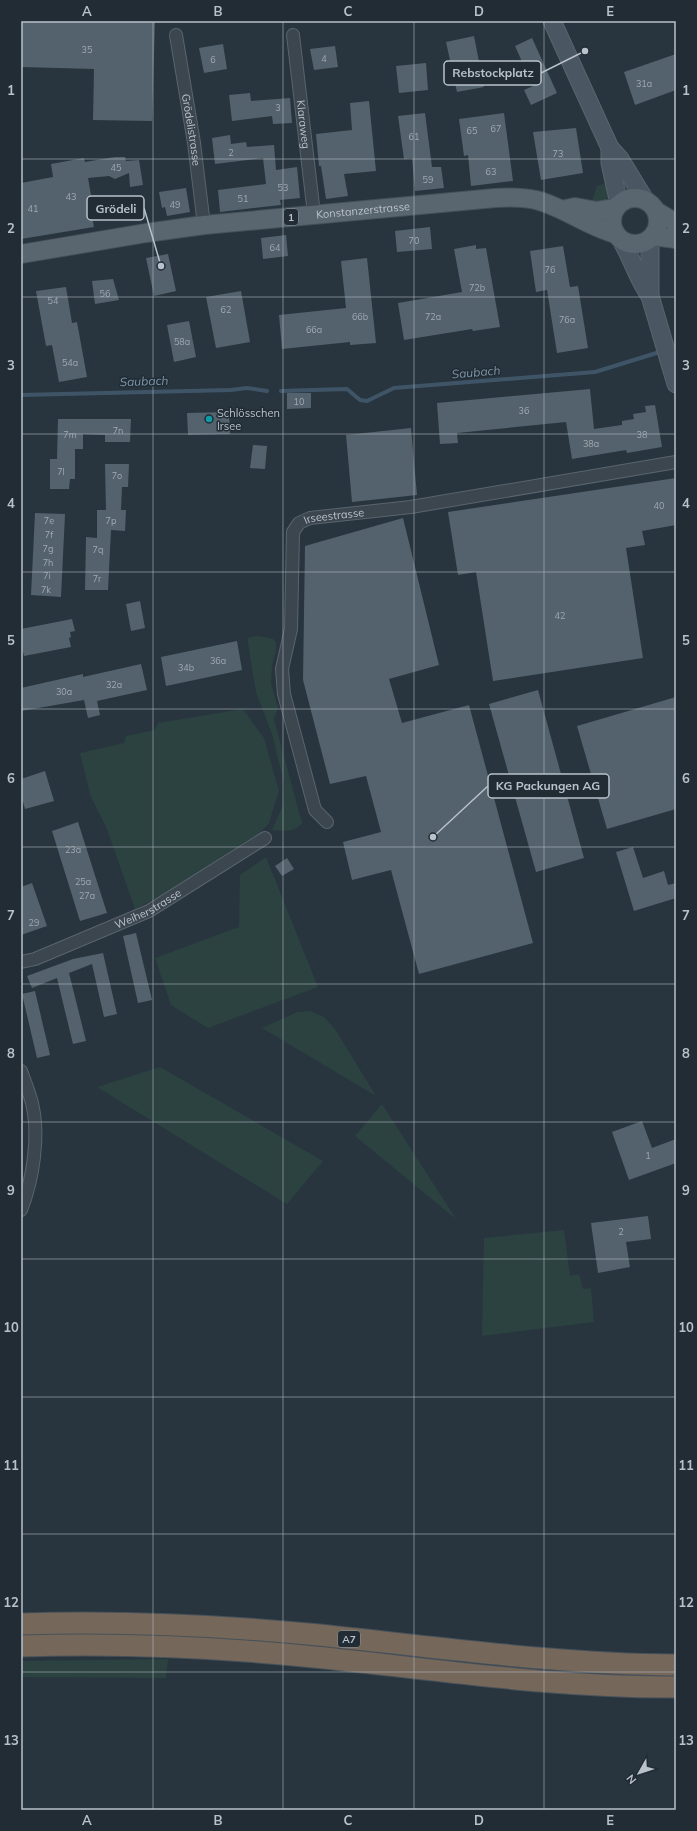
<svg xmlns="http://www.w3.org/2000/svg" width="697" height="1831" viewBox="0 0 697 1831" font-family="Mulish,sans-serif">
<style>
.green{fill:#2b4241}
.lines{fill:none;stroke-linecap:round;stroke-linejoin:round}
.stream{stroke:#3f5567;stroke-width:4}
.building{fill:#53626c}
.street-casing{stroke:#5a646d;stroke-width:14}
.secondary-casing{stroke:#5a646d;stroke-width:19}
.primary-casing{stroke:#465059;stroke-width:20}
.highway-casing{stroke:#47515a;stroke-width:23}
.street{stroke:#3c464f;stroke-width:12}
.secondary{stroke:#4a5662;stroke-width:17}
.primary{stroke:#5a666f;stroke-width:18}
.highway{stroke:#75675a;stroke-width:21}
.grid{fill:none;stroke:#b9c1ca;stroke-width:1;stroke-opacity:0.55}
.culture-dot{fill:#0f9aa8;stroke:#212c35;stroke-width:1.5}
.labels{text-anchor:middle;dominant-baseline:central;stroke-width:3;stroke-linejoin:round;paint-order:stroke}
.number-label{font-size:9px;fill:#a0a9b2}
.shield{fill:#212c35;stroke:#8b949d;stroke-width:1}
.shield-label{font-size:10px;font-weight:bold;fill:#b9c1ca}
.street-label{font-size:11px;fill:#b9c1ca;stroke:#212c35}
.poi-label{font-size:11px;fill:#b9c1ca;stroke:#212c35;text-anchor:start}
.water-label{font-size:12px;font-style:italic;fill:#7c96aa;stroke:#212c35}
.leader{fill:none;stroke:#b9c1ca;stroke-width:1.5}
.callout-dot{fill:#b9c1ca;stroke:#212c35;stroke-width:1.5}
.callout{fill:#212c35;stroke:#b9c1ca;stroke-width:1.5}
.callout-label{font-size:12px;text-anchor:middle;font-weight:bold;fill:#b9c1ca}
.neatline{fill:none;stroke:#b9c1ca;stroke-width:1.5}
.grid-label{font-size:13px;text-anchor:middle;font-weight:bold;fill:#b9c1ca}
</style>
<rect width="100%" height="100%" fill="#28353f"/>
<!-- green -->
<g class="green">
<path d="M610 182C610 192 610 199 600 203L592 201 597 186Z"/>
<path d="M256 636 266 637 273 639 276 643V650L272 666 271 684 278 707 274 719 302 823C294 833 284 831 272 830L283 805 284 783 272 734 256 692 248 643V638Z"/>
<polygon points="243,709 264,738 279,791 269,823 258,835 162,895 135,909 107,829 91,797 80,753 124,743 126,736 155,730 158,723"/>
<polygon points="266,857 318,987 208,1028 171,1005 155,958 239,927 240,875"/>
<polygon points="310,1011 324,1017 335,1029 376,1096 262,1028 297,1012"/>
<polygon points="160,1067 323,1161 287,1204 97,1087"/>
<polygon points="382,1104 456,1219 355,1136"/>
<polygon points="564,1230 570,1276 579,1274 583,1289 591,1288 594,1322 482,1336 484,1238"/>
<polygon points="168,1659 166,1678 21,1677 21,1661"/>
</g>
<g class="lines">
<!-- stream -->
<g class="stream">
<polyline points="281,391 347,389 360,400 367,401 394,388 595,372 663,351"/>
<polyline points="21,395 231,390 247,388 267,391"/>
</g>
</g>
<!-- building -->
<g class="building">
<polygon points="21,21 155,21 152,121 93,120 94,69 21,67"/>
<polygon points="474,36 484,87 457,92 446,42"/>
<polygon points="532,38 557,93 531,105 524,90 533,86 515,46"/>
<polygon points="223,44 227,69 204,73 199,48"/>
<polygon points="335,46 338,67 314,70 310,49"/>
<polygon points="676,54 676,90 635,105 624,72"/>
<polygon points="426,63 428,90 399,93 396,66"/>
<polygon points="250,93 251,101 290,98 292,123 273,124 272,116 232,121 229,95"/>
<polygon points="369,101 376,171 344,174 348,196 326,199 321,166 319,166 316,134 352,130 350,103"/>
<polygon points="425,113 432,167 441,167 444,188 415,191 412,158 404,159 398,116"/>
<polygon points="504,113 513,181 471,186 468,155 464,156 459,119"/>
<polygon points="576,128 583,173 541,180 533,132"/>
<polygon points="230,135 231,144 246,142 247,147 274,145 276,170 297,167 300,198 280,200 281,205 220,212 218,190 266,184 263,158 215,164 212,138"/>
<polygon points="115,157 125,157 126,161 139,160 143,185 130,187 129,173 115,179 109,176 88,178 91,195 88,196 94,227 21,239 21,183 53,177 51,164 84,158 85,162"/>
<polygon points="186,188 190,212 167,216 165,207 162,208 159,192"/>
<polygon points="430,227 432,249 397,252 395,231"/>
<polygon points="286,235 288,256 263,259 261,238"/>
<polygon points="476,245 476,249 486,248 500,327 473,331 472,329 404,340 398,303 462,292 454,249"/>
<polygon points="563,246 570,287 578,286 588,348 557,353 547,290 536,292 530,251"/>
<polygon points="168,254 176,291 154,296 146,258"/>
<polygon points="367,258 376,343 350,345 350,342 282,349 279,315 346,308 341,261"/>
<polygon points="113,279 119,300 95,304 92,281"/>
<polygon points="66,287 72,323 77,322 87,377 59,382 52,345 46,346 36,291"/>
<polygon points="241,291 250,342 216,348 206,297"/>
<polygon points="189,321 196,357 174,362 167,325"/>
<polygon points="590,389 594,429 622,425 622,421 634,419 633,414 646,412 645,406 655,405 662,447 627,453 626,450 572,459 566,422 457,433 458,443 440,444 437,403"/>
<polygon points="287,393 311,393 311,408 287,409"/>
<polygon points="229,412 230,434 188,435 187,413"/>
<polygon points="58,419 131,419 130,442 105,442 105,435 83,434 83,449 75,449 75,479 70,479 69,489 50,489 50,459 57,459"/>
<polygon points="411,428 417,495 352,502 346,435"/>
<polygon points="253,445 267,446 265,469 250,468"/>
<polygon points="105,464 129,464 128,487 122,487 121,510 126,510 125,531 111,530 108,590 85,590 86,537 97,538 97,510 106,510"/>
<polygon points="676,478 676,525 642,531 645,545 626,548 643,658 493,681 476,572 458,575 448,512"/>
<polygon points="35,513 65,514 61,597 31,595"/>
<polygon points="403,518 439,665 389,679 402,723 469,705 533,943 419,974 391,870 352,880 343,842 381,832 366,776 330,784 303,680 305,546"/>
<polygon points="140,601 145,628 131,631 126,604"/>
<polygon points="72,619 75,631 70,632 71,637 69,638 71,647 24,656 21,644 21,629"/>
<polygon points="237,641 242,670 166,686 161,657"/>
<polygon points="141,664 147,690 97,701 100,715 88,718 84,700 21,711 21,688 83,674 83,677"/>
<polygon points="538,690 584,858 536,872 489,704"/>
<polygon points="676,697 676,809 607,829 577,726"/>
<polygon points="45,771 54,801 25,809 21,795 21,779"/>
<polygon points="78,822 107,913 80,921 52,831"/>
<polygon points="633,847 643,878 664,871 668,885 676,883 676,898 634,911 616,852"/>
<polygon points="287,858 294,869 282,876 275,866"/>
<polygon points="32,883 47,926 21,935 21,887"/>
<polygon points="136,933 152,1000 138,1003 123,936"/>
<polygon points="103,953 117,1014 104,1017 92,964 69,973 86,1041 73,1044 57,978 32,988 27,976 73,959"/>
<polygon points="35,991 50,1055 37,1058 22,994"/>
<polygon points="642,1121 652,1148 676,1139 676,1163 629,1180 612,1132"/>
<polygon points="648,1216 651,1239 626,1242 630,1267 598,1273 591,1223"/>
</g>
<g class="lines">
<defs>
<g id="street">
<path id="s1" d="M176 35 194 143 204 225"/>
<path id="s2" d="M293 35 314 214"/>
<path id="s3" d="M327 822 315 810 284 694 282 669 291 629 293 532 299 523 310 518 411 507 676 462"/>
<path id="s4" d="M21 962 35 959 149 911 265 838"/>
<path d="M21 1071C25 1082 29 1092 32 1103 40 1135 33 1180 21 1210"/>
</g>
<g id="secondary">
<polyline points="552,21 610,148 620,159 645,200"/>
<polyline points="610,148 610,163 619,204"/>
<path d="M621 240C632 258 637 278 650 296L676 384"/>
<polyline points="650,296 650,238"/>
</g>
<g id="primary">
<circle cx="635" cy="221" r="23"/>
<polyline points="566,209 575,207 597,211 616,208"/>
<polyline points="656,211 676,223"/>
<polyline points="653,236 676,239"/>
<path id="s5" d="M21 254 146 233 204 225 495 198C509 197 522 197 536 200 564 207 588 227 616 234"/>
</g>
<g id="highway">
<path d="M21 1624C117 1621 212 1625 308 1634 431 1646 552 1664 676 1665"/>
<path d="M21 1646C119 1643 217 1647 314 1657 435 1669 555 1688 676 1687"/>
</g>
</defs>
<!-- street casing -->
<use href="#street" class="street-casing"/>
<!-- secondary casing -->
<use href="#secondary" class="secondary-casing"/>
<!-- primary casing -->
<use href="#primary" class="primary-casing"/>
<!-- highway casing -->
<use href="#highway" class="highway-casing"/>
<!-- street -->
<use href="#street" class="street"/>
<!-- secondary -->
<use href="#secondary" class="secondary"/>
<!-- primary -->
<use href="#primary" class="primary"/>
<!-- highway -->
<use href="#highway" class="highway"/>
</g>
<!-- grid -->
<path class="grid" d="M153 21V1810M283 21V1810M414 21V1810M544 21V1810M21 159H676M21 297H676M21 434H676M21 572H676M21 709H676M21 847H676M21 984H676M21 1122H676M21 1259H676M21 1397H676M21 1534H676M21 1672H676"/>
<!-- markers -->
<circle class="culture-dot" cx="209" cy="419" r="4"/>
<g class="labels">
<!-- number labels -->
<g class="number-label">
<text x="87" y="49">35</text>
<text x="324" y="58">4</text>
<text x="213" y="59">6</text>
<text x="644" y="83">31a</text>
<text x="278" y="107">3</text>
<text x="496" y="128">67</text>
<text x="472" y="130">65</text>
<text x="414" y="136">61</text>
<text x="231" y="152">2</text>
<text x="558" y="153">73</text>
<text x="116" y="167">45</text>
<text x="491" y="171">63</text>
<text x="428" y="179">59</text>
<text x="283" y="187">53</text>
<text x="71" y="196">43</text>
<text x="243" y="198">51</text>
<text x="175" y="204">49</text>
<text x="33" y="208">41</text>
<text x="414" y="240">70</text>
<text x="275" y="247">64</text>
<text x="550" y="269">76</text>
<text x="477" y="287">72b</text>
<text x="105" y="293">56</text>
<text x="53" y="300">54</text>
<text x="226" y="309">62</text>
<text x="360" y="316">66b</text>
<text x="433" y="316">72a</text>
<text x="567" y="319">76a</text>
<text x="314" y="329">66a</text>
<text x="182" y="341">58a</text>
<text x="70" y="362">54a</text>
<text x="299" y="401">10</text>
<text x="524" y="410">36</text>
<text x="118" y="430">7n</text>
<text x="70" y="434">7m</text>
<text x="642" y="434">38</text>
<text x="591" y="443">38a</text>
<text x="61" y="471">7l</text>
<text x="117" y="475">7o</text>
<text x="659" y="505">40</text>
<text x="49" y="520">7e</text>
<text x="111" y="520">7p</text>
<text x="49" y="534">7f</text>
<text x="48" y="548">7g</text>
<text x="98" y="549">7q</text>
<text x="48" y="562">7h</text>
<text x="47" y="575">7i</text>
<text x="97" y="578">7r</text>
<text x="46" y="589">7k</text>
<text x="560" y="615">42</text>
<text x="218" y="660">36a</text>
<text x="186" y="667">34b</text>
<text x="114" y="684">32a</text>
<text x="64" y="691">30a</text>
<text x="73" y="849">23a</text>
<text x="83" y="881">25a</text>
<text x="87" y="895">27a</text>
<text x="34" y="922">29</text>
<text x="648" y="1155">1</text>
<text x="621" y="1231">2</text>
</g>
<!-- shield labels -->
<g class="shield">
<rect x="284" y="209" width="14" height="16" rx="3"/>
<rect x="338" y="1631" width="22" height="16" rx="3"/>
</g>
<g class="shield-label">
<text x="291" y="217">1</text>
<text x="349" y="1639">A7</text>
</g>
<!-- street labels -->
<g class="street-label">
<text stroke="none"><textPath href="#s2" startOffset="90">Klaraweg</textPath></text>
<text stroke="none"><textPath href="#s1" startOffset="96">Grödelistrasse</textPath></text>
<text stroke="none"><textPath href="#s5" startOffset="345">Konstanzerstrasse</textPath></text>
<text stroke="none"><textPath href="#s3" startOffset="347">Irseestrasse</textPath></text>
<text stroke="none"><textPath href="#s4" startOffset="138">Weiherstrasse</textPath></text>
</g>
<!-- poi labels -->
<g class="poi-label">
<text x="217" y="413">Schlösschen<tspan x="217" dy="13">Irsee</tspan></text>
</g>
<!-- water labels -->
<g class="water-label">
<text transform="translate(476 372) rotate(-5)">Saubach</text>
<text transform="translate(144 381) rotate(-2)">Saubach</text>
</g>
</g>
<!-- callouts -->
<path class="leader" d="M585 51L541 73M161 266L144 208M433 837L488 786"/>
<g class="callout-dot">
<circle cx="585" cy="51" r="4"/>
<circle cx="161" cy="266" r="4"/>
<circle cx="433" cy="837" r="4"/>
</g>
<g class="callout">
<rect x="444" y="61" width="97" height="24" rx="4"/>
<rect x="87" y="196" width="57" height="24" rx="4"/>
<rect x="488" y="774" width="121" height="24" rx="4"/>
</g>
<g class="callout-label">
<text x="493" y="77">Rebstockplatz</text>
<text x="116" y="213">Grödeli</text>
<text x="548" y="790">KG Packungen AG</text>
</g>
<!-- border -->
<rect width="697" height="1831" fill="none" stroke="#212c35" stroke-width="44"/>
<!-- north arrow -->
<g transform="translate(639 1773) rotate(231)" stroke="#212c35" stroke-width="3" paint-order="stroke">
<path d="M0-3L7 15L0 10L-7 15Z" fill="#b9c1ca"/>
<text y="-6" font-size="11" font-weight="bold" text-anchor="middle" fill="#b9c1ca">N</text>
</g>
<rect x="22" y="22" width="653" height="1787" class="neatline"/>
<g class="grid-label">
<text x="87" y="16">A</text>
<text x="218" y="16">B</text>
<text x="348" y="16">C</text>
<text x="479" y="16">D</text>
<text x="610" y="16">E</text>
<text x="11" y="95">1</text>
<text x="686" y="95">1</text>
<text x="11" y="233">2</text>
<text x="686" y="233">2</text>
<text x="11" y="370">3</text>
<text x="686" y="370">3</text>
<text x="11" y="508">4</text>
<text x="686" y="508">4</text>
<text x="11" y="645">5</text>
<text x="686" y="645">5</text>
<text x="11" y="783">6</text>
<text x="686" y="783">6</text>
<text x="11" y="920">7</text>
<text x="686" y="920">7</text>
<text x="11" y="1058">8</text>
<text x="686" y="1058">8</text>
<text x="11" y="1195">9</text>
<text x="686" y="1195">9</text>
<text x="11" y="1332">10</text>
<text x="686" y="1332">10</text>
<text x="11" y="1470">11</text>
<text x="686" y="1470">11</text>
<text x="11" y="1607">12</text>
<text x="686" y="1607">12</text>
<text x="11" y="1745">13</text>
<text x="686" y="1745">13</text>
<text x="87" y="1825">A</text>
<text x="218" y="1825">B</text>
<text x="348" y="1825">C</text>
<text x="479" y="1825">D</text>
<text x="610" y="1825">E</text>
</g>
</svg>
